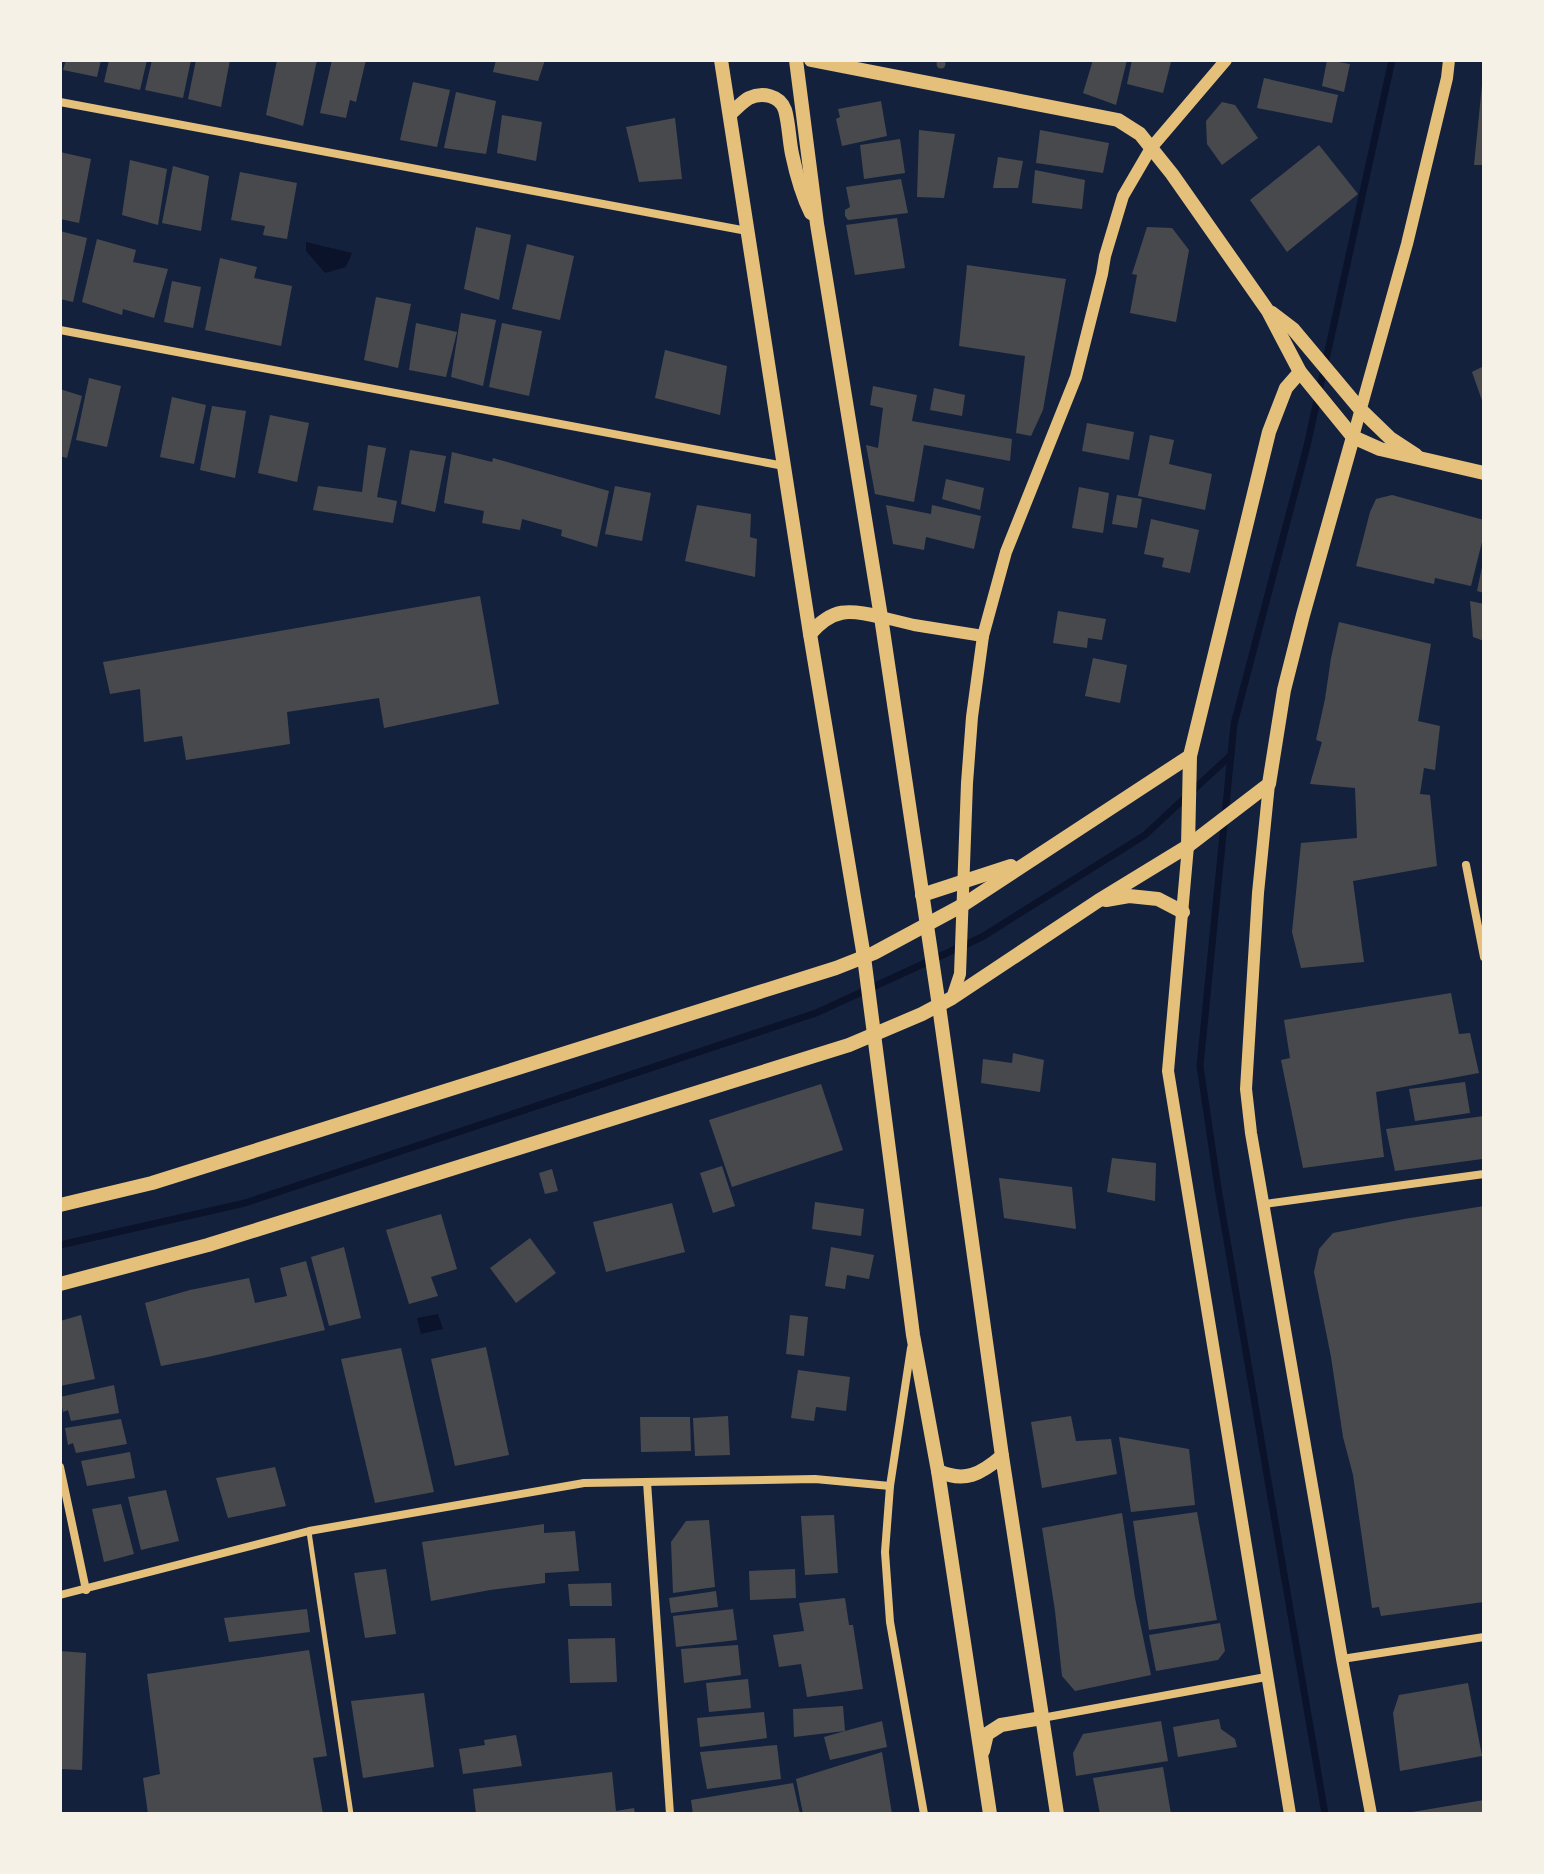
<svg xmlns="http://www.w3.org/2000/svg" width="1544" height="1874" viewBox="0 0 1544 1874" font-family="'Open Sans',sans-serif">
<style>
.water{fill:#0b132b}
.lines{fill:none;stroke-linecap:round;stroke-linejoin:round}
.stream{stroke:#0b132b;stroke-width:7}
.building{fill:#48494c}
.service{stroke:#e5c07b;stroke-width:5}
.minor{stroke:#e5c07b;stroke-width:8}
.tertiary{stroke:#e5c07b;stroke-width:12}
.secondary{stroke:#e5c07b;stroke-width:14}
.primary{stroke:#e5c07b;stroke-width:14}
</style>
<rect width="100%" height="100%" fill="#14213d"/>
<!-- water -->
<g class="water">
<polygon points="306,242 352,253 346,267 325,273 306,251"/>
<polygon points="438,1314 443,1329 421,1334 417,1318"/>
</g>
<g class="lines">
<!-- stream -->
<g class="stream">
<polyline points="60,1245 245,1203 816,1013 982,937 1145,835 1231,755"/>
<polyline points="1325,1814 1218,1188 1200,1066 1234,724 1307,446 1392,60"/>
</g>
</g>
<!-- building -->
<g class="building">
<circle cx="941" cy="64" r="4.5"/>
<polygon points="66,60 101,60 97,77 63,70"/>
<polygon points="109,60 147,60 140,90 104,82"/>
<polygon points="152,60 191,60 183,98 145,90"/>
<polygon points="196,60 230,60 221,107 188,99"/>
<polygon points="277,60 317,60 303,126 266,115"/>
<polygon points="332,60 366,60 356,102 350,100 346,118 320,113"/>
<polygon points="496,60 545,60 538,81 493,72"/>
<polygon points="1093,60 1127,60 1116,105 1083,93"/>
<polygon points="1132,60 1171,62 1163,93 1127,84"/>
<polygon points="1327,60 1350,64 1344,92 1322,86"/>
<polygon points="1264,78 1338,95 1332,123 1257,108"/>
<polygon points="413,82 450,90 437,147 400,140"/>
<polygon points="1482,85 1484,85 1484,165 1474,165"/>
<polygon points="456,92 496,101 486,154 444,148"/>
<polygon points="881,101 887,136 842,146 836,119 840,117 838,109"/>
<polygon points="1222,102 1235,105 1258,138 1222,165 1207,144 1206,121"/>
<polygon points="502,115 542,122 536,161 497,153"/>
<polygon points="675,118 682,179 639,182 626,127"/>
<polygon points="919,130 955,134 944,198 917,197"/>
<polygon points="1040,130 1109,143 1103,173 1036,163"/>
<polygon points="900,139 905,173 864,179 860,145"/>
<polygon points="1319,145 1358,194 1287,252 1250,200"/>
<polygon points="60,152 91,159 79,223 60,219"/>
<polygon points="998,157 1023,161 1018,188 993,188"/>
<polygon points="130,160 167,169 158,225 122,215"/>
<polygon points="173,166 209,176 201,231 162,223"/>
<polygon points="1035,170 1085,180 1082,209 1032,203"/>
<polygon points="240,172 297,183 287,239 263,235 265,226 231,220"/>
<polygon points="901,179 908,213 848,220 845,216 845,210 850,207 846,187"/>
<polygon points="897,218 905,268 855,275 846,225"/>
<polygon points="476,227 511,235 499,300 464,289"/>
<polygon points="1147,227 1172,228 1189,250 1176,322 1130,313 1137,275 1132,274"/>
<polygon points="60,231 87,238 73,302 60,299"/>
<polygon points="97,239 136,250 133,262 168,269 154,318 123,309 122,315 82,302"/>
<polygon points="527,244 574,256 560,320 512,309"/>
<polygon points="220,258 257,267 254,278 292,286 281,346 205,330"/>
<polygon points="967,265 1066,279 1043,410 1031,436 1016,433 1025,356 959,346"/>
<polygon points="172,281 201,287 193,328 164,322"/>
<polygon points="376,297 411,304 398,368 364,360"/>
<polygon points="461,313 496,320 483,386 451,377"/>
<polygon points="416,323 457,332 446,377 409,370"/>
<polygon points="502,323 542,331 529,396 489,387"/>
<polygon points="665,350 727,366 720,415 655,398"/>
<polygon points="1484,366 1484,406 1472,372"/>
<polygon points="89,378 121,386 107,447 76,440"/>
<polygon points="873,386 917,395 912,421 1012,439 1010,461 924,445 914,502 875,494 866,445 878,448 883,408 870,405"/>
<polygon points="934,388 965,395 962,416 930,410"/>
<polygon points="60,389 82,396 67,458 60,456"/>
<polygon points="172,397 206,405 194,464 160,457"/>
<polygon points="212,406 246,411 235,478 200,470"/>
<polygon points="270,415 309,423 297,482 258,473"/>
<polygon points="1087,423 1134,432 1129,460 1082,451"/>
<polygon points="1150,435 1174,440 1169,464 1212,474 1205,510 1138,496"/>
<polygon points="368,445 386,448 377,497 397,501 393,523 313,510 318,486 362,492"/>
<polygon points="410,450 446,456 435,512 401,504"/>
<polygon points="452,452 492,462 493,458 609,491 597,547 561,536 562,530 522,519 520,530 482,523 484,511 444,503"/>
<polygon points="946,479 984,488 980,510 942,499"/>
<polygon points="615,486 651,493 642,541 605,534"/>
<polygon points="1079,487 1109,493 1103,533 1072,528"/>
<polygon points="1117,495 1142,499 1137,528 1112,524"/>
<polygon points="1392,495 1484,520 1484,534 1471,586 1435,578 1434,584 1356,566 1370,512 1376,499"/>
<polygon points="697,505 751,514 750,537 757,539 755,577 685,561"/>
<polygon points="886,505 931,514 932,505 981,516 974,549 926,537 924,550 893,544"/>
<polygon points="1151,519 1199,530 1190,573 1162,567 1164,558 1144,554"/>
<polygon points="1483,562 1484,563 1484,593 1477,591"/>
<polygon points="480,596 499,704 384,728 379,698 287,712 290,744 186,760 182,736 144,742 140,689 110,694 103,662"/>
<polygon points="1470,601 1484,604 1484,641 1473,637"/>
<polygon points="1058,611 1106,619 1102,640 1088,638 1087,648 1053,643"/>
<polygon points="1339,622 1431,644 1418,721 1440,726 1435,770 1424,768 1420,794 1430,795 1437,866 1353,881 1364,962 1301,968 1292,932 1301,843 1357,838 1355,788 1310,784 1322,742 1316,740 1325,699 1331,658"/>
<polygon points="1093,658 1127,665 1120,703 1085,696"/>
<polygon points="1451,993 1459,1034 1470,1033 1479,1073 1376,1092 1384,1157 1303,1168 1281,1060 1290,1058 1284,1020"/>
<polygon points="1013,1053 1044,1060 1040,1092 981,1083 983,1059 1012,1063"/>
<polygon points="1465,1082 1470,1113 1415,1121 1409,1089"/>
<polygon points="821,1084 843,1150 732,1187 709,1120"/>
<polygon points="1484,1116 1484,1155 1482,1159 1395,1171 1386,1129"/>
<polygon points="1112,1158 1156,1163 1155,1201 1107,1192"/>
<polygon points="722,1166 735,1206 713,1213 700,1173"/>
<polygon points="552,1169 558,1191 545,1194 539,1173"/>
<polygon points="999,1178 1072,1187 1076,1229 1004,1218"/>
<polygon points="815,1202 864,1209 861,1236 812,1229"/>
<polygon points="672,1203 685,1252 606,1272 593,1222"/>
<polygon points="1484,1206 1484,1602 1381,1616 1379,1607 1372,1608 1353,1475 1343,1437 1331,1357 1314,1272 1319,1249 1333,1233 1404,1219"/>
<polygon points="441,1214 457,1269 431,1277 438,1296 409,1304 386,1230"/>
<polygon points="530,1238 556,1273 516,1303 490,1268"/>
<polygon points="344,1247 361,1318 329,1326 311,1257"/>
<polygon points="831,1247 874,1255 869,1279 847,1275 845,1289 825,1286"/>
<polygon points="306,1261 325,1330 208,1357 161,1366 145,1303 190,1290 249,1278 255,1303 287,1296 280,1268"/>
<polygon points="81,1315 95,1379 60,1386 60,1321"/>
<polygon points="790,1315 808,1317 804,1356 786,1354"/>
<polygon points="486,1347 509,1455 455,1466 431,1359"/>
<polygon points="401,1348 434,1492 375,1503 341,1359"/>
<polygon points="798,1370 850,1377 846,1411 816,1407 814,1421 791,1418"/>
<polygon points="114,1385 119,1413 71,1421 68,1410 63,1412 60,1397"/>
<polygon points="728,1416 730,1455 695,1456 693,1418"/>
<polygon points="1071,1416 1076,1441 1111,1439 1117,1474 1042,1488 1031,1422"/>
<polygon points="640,1417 690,1417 691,1451 641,1452"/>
<polygon points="121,1419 127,1444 76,1453 73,1443 68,1445 65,1428"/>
<polygon points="1119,1437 1189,1449 1195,1505 1131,1512"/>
<polygon points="130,1452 135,1478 87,1486 81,1461"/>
<polygon points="275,1467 286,1506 228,1518 216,1478"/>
<polygon points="166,1490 179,1541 141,1550 128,1497"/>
<polygon points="121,1504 134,1554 104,1562 92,1509"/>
<polygon points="1197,1512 1217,1620 1149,1630 1133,1521"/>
<polygon points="1122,1513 1135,1598 1151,1675 1075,1691 1062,1676 1055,1611 1042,1528"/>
<polygon points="834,1515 838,1573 805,1575 801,1516"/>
<polygon points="709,1520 715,1587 673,1593 671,1542 686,1521"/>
<polygon points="544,1524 544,1533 575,1531 579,1571 545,1573 545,1583 490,1590 431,1601 422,1542"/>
<polygon points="386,1569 396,1634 365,1638 354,1573"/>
<polygon points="795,1569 796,1598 750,1600 749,1571"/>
<polygon points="611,1583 612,1606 570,1606 568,1584"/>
<polygon points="716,1591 718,1607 671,1613 669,1598"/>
<polygon points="845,1598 849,1625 853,1625 863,1689 807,1697 801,1664 779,1667 773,1635 804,1631 799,1603"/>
<polygon points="307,1609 310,1632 229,1642 224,1618"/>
<polygon points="733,1609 737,1640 676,1647 673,1616"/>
<polygon points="1220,1623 1225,1651 1218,1660 1156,1671 1149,1635"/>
<polygon points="615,1638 617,1682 570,1683 568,1639"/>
<polygon points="738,1645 741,1675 684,1683 681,1649"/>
<polygon points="309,1650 327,1756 313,1758 323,1814 148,1814 143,1778 160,1774 147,1674"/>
<polygon points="60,1651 86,1653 82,1770 60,1769"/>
<polygon points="748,1679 751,1708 709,1712 706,1683"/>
<polygon points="1468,1683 1482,1756 1400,1771 1393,1713 1399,1695"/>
<polygon points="424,1693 434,1767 363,1778 351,1701"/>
<polygon points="843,1706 845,1731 882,1721 887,1747 830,1760 824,1737 845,1731 794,1737 793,1709"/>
<polygon points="764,1712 767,1738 700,1747 697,1718"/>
<polygon points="1219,1719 1221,1729 1235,1739 1237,1747 1178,1757 1173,1727"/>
<polygon points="1161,1721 1168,1761 1076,1776 1073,1753 1083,1734"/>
<polygon points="516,1735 522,1766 463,1774 459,1749 485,1745 484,1740"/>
<polygon points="777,1745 781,1779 707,1789 700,1752"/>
<polygon points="882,1752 892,1814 803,1814 796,1779"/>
<polygon points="1163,1767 1171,1814 1100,1814 1093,1778"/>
<polygon points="612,1772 616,1811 634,1808 635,1814 476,1814 473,1789"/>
<polygon points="793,1783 800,1814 693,1814 691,1800"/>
<polygon points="1484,1800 1484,1814 1412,1814 1412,1812"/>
</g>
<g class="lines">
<!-- service -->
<polyline class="service" points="309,1532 351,1814"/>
<!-- minor -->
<g class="minor">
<polyline points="60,102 747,231"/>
<polyline points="60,330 784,466"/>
<polyline points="1466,865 1484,957"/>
<polyline points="1265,1204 1484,1174"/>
<polyline points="911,1348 890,1486 885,1552 890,1622 924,1814"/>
<polyline points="60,1467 86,1590"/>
<polyline points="647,1482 670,1814"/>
<polyline points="60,1595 309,1531 584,1483 815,1479 890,1486"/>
<polyline points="1342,1659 1484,1637"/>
<polyline points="1042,1718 1266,1677"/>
</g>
<!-- tertiary -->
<g class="tertiary">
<polyline points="1353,437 1407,244 1447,78 1449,60"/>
<polyline points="881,617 914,625 983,636"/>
<polyline points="1269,784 1258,893 1246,1089 1251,1133 1342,1659 1371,1814"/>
<polyline points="1188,846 1168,1071 1290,1814"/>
<polyline points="952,998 960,974 967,783 972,717 983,636 1006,552 1076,377 1102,274 1105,256 1123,196 1151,148 1226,60"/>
</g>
<!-- secondary -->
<g class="secondary">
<polyline points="811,60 1118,120 1140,134 1172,174 1268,311 1300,372 1353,437 1380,449 1484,473"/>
<polyline points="1272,313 1293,329 1360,409 1390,438 1416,455"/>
<polyline points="1188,846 1190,756 1269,432 1286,388 1300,372"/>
<polyline points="922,895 1011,866"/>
<polyline points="1106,900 1129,896 1158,899 1183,912"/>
<polyline points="60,1205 152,1183 836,968 874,953 963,905 1190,756"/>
<polyline points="60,1284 208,1245 849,1045 922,1014 952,998 1098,901 1188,846 1269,784 1284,690 1303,615 1353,437"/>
</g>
<!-- primary -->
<g class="primary">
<polyline points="721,60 810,634 864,957 913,1335 938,1471 990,1814"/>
<polyline points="796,60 817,224 881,617 939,1006 1002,1456 1057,1814"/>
<path d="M730 114C736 109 742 102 749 98 762 92 780 95 785 110 789 124 789 140 792 154 796 173 802 195 811 213"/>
<path d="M810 634C832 608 849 609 881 617"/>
<path d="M938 1471C965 1483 981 1474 1002 1456"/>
<polyline points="983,1751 987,1734 1001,1725 1042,1718"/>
</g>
</g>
<!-- border -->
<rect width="1544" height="1874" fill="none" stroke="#f6f1e7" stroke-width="124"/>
</svg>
